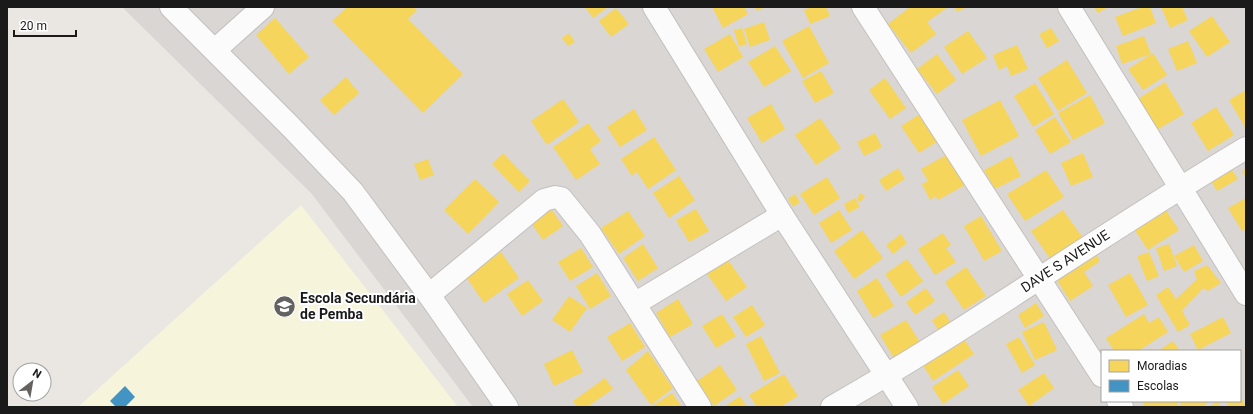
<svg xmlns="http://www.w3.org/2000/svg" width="1253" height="414" viewBox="0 0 1253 414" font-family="Roboto,sans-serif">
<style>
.residential{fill:#d9d6d4;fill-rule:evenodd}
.education{fill:#f6f4db}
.homes{fill:#f6d55c}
.schools{fill:#4393c3}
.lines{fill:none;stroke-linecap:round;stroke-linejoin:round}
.street-casing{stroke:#c2c0be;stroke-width:24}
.street{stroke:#fcfbfb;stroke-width:22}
.labels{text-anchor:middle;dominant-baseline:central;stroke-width:4;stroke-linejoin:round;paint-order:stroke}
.street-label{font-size:14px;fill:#1a1a1a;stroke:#fff}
.poi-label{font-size:14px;font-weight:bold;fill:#1a1a1a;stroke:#fff;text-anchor:start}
</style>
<rect width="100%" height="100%" fill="#eae7e2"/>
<!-- residential -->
<path class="residential" d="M122 7H1246V407H473L311 193ZM1102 351H1240V401H1102Z"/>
<!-- education -->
<polygon class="education" points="301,205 458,407 78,407"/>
<!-- homes -->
<g class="homes">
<polygon points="347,7 413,7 417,10 408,19 463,74 423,113 332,21"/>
<polygon points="585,7 608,7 593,18"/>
<polygon points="712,7 744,7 748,14 723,28"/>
<polygon points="755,7 765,7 757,11"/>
<polygon points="811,7 826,7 830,16 810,24 804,10"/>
<polygon points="910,7 948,7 927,22 936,34 911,53 888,24"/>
<polygon points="955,7 967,7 957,12"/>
<polygon points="1094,7 1108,7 1098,13"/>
<polygon points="1142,7 1150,7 1156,23 1123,36 1115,17"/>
<polygon points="1161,7 1182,7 1188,20 1170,28"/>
<polygon points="616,8 629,24 611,37 599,21"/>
<polygon points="1212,16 1230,42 1207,57 1189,31"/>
<polygon points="275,18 309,57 289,74 256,35"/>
<polygon points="764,22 770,40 750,47 744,29"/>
<polygon points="809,26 829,63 803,78 782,41"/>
<polygon points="742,28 747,44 739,47 734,30"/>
<polygon points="1051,28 1059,41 1047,48 1039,34"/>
<polygon points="968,31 987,58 962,74 944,47"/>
<polygon points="569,33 575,42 568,46 562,38"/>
<polygon points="730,34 743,57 718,72 704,49"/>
<polygon points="1144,36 1151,54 1122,64 1116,46"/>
<polygon points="1188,41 1197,63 1177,71 1168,49"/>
<polygon points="1017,45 1028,69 1011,76 1007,66 999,70 993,55"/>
<polygon points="775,46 791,71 764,87 748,62"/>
<polygon points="1153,53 1167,75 1143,90 1128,69"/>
<polygon points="937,54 956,80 937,94 917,69"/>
<polygon points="1067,60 1087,93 1058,111 1038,78"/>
<polygon points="821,71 834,93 815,103 802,81"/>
<polygon points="346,77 359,93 334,115 320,100"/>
<polygon points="885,78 906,108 890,119 869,90"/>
<polygon points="1165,82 1184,114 1155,131 1136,100"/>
<polygon points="1035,83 1054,114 1033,127 1014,96"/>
<polygon points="1246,90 1246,129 1229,100"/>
<polygon points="1090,95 1105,123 1073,140 1058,113"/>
<polygon points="563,99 579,122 547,145 531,121"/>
<polygon points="1000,100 1019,136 981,156 962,120"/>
<polygon points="771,104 785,129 762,143 747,118"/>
<polygon points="1216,107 1234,135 1208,151 1191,123"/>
<polygon points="634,109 647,130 620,147 607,127"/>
<polygon points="920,114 938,141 919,153 901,126"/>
<polygon points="1055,117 1071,142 1050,154 1035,130"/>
<polygon points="820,118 841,148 816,165 795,135"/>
<polygon points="588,123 601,141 590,149 600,164 576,180 553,147"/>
<polygon points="875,133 882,147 864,156 857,142"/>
<polygon points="654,137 676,170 648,189 637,172 632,176 621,159"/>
<polygon points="503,153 530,181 519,192 492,164"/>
<polygon points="1083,153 1093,177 1071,186 1061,163"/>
<polygon points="948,154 965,185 938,200 936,196 930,200 922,184 928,181 921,169"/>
<polygon points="1011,156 1021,176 995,189 984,170"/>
<polygon points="428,159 434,175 420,180 414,164"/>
<polygon points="1228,164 1238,179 1217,191 1208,176"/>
<polygon points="898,168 905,179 886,191 879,180"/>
<polygon points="1246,169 1246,178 1242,171"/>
<polygon points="1046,170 1064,197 1025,221 1007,194"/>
<polygon points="679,176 695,200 669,218 653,193"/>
<polygon points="827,177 840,198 814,215 800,194"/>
<polygon points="475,179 499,202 468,234 444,210"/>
<polygon points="860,193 865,196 861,202 857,200"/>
<polygon points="795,194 800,202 793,207 788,199"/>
<polygon points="855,198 860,207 848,213 844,204"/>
<polygon points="1246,198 1246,229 1242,231 1228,208"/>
<polygon points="1161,203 1179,230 1148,250 1130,223"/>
<polygon points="549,206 563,226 543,240 529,220"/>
<polygon points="696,209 709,231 689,242 676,220"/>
<polygon points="839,210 852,230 831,243 819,223"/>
<polygon points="1063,210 1083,238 1051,260 1031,231"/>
<polygon points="628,211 645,236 619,254 601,228"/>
<polygon points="981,216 1002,251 984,261 964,226"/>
<polygon points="862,230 883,258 854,279 834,251"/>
<polygon points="943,233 951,245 946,248 956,262 935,275 918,249"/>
<polygon points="901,234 907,243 893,254 886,245"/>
<polygon points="643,244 658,268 638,281 623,258"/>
<polygon points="1169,244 1177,266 1164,271 1156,248"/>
<polygon points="1194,245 1203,261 1184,272 1174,256"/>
<polygon points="581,248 593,267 570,281 558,262"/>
<polygon points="1092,249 1100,261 1084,272 1093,286 1070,301 1053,274"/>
<polygon points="501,252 519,278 484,303 466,277"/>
<polygon points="1149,252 1159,276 1147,281 1137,256"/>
<polygon points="907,259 923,281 901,297 885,274"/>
<polygon points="728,260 747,287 726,301 707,274"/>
<polygon points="1207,265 1221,283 1208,291 1203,288 1182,311 1190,325 1178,332 1156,295 1168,287 1176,299 1197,279 1194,271"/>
<polygon points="966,267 986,296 964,310 945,282"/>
<polygon points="597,273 611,296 590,309 576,286"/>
<polygon points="1130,273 1148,305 1126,317 1108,285"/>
<polygon points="877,278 894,306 873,318 857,291"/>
<polygon points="528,280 543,301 522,316 507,294"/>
<polygon points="926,288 935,301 915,315 906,302"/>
<polygon points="569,296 587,308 570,332 552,320"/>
<polygon points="678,299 693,324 670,337 656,313"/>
<polygon points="1036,303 1044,316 1025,328 1018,315"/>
<polygon points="752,305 765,325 746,337 733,317"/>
<polygon points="944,312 951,323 939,331 932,320"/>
<polygon points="722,314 736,336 716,348 702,326"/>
<polygon points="1144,314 1149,323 1159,317 1168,332 1138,351 1114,351 1106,338"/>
<polygon points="1223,317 1231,333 1198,350 1190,334"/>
<polygon points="906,320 921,344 895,360 880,335"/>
<polygon points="1044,322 1057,350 1035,360 1022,332"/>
<polygon points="630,323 645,347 622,361 607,337"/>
<polygon points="960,333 974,354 933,381 919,359"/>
<polygon points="761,336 780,373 764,381 746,344"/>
<polygon points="1019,337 1035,365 1022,373 1006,344"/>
<polygon points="1173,341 1180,351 1158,351"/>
<polygon points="572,350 583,372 554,386 544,364"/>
<polygon points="648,351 673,388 651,405 626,370"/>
<polygon points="720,365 737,390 714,406 697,381"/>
<polygon points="958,370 969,386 943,404 932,387"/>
<polygon points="1044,373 1054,388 1029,406 1018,390"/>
<polygon points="784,374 798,396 780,407 757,407 749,395"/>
<polygon points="605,378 613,389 587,407 577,407 573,401"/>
<polygon points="672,393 682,407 651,407"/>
<polygon points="1240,395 1246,407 1229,407 1225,401 1240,401"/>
<polygon points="740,396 747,407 724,407"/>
<polygon points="1142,401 1176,401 1180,407 1145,407"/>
<polygon points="1179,401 1206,401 1207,404 1202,407 1182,407"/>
<polygon points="1218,401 1221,407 1208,407"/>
</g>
<!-- schools -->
<polygon class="schools" points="125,386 135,397 125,407 116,407 110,401"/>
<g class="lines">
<defs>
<g id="street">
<polyline points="171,7 291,127 353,192 429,295 507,407"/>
<polyline points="654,7 782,215 907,407"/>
<polyline points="863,7 1102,376"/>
<polyline points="1069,7 1246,294"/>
<polyline points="215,50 263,7"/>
<polyline points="429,295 544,200 555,197 561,198 590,234 700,407"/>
<polyline points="636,303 782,215"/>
<polyline points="1118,401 1122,407"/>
<path d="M832 407C974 326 1106 231 1246 148"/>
</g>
</defs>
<!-- street casing -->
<use href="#street" class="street-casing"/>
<!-- street -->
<use href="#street" class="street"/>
</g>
<!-- icons -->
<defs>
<symbol id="school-disc" viewBox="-11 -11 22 22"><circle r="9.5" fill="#636260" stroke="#fff"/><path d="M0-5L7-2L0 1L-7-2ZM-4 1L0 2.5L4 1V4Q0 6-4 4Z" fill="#fff"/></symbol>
</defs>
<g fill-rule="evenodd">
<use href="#school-disc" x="272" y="294" width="25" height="25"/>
</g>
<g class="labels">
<!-- street labels -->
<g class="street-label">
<text transform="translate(1065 261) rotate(-33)">DAVE S AVENUE</text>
</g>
<!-- poi labels -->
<g class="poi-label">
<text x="300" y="298">Escola Secundária<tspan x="300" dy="16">de Pemba</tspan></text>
</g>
</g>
<!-- border -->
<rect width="1253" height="414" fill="none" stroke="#1a1a1a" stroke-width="16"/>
<!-- legend -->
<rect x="1101" y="350" width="140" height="52" fill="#ffffff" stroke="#a3a3a3"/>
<rect x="1109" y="360" width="20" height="12" fill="#f6d55c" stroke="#a3a3a3"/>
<text x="1137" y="370" font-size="12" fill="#1a1a1a">Moradias</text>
<rect x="1109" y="380" width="20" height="12" fill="#4393c3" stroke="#a3a3a3"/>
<text x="1137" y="390" font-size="12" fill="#1a1a1a">Escolas</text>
<!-- north arrow -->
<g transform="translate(32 382) rotate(31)"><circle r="19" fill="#ffffff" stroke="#a3a3a3"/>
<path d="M0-3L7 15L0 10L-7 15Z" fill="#636260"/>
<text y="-6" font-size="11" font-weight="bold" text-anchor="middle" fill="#1a1a1a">N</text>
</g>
<!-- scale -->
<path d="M14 30v6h62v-6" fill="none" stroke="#1a1a1a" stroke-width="2"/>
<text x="20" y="30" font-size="12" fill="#1a1a1a" stroke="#ffffff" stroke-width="3" paint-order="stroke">20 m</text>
</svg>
